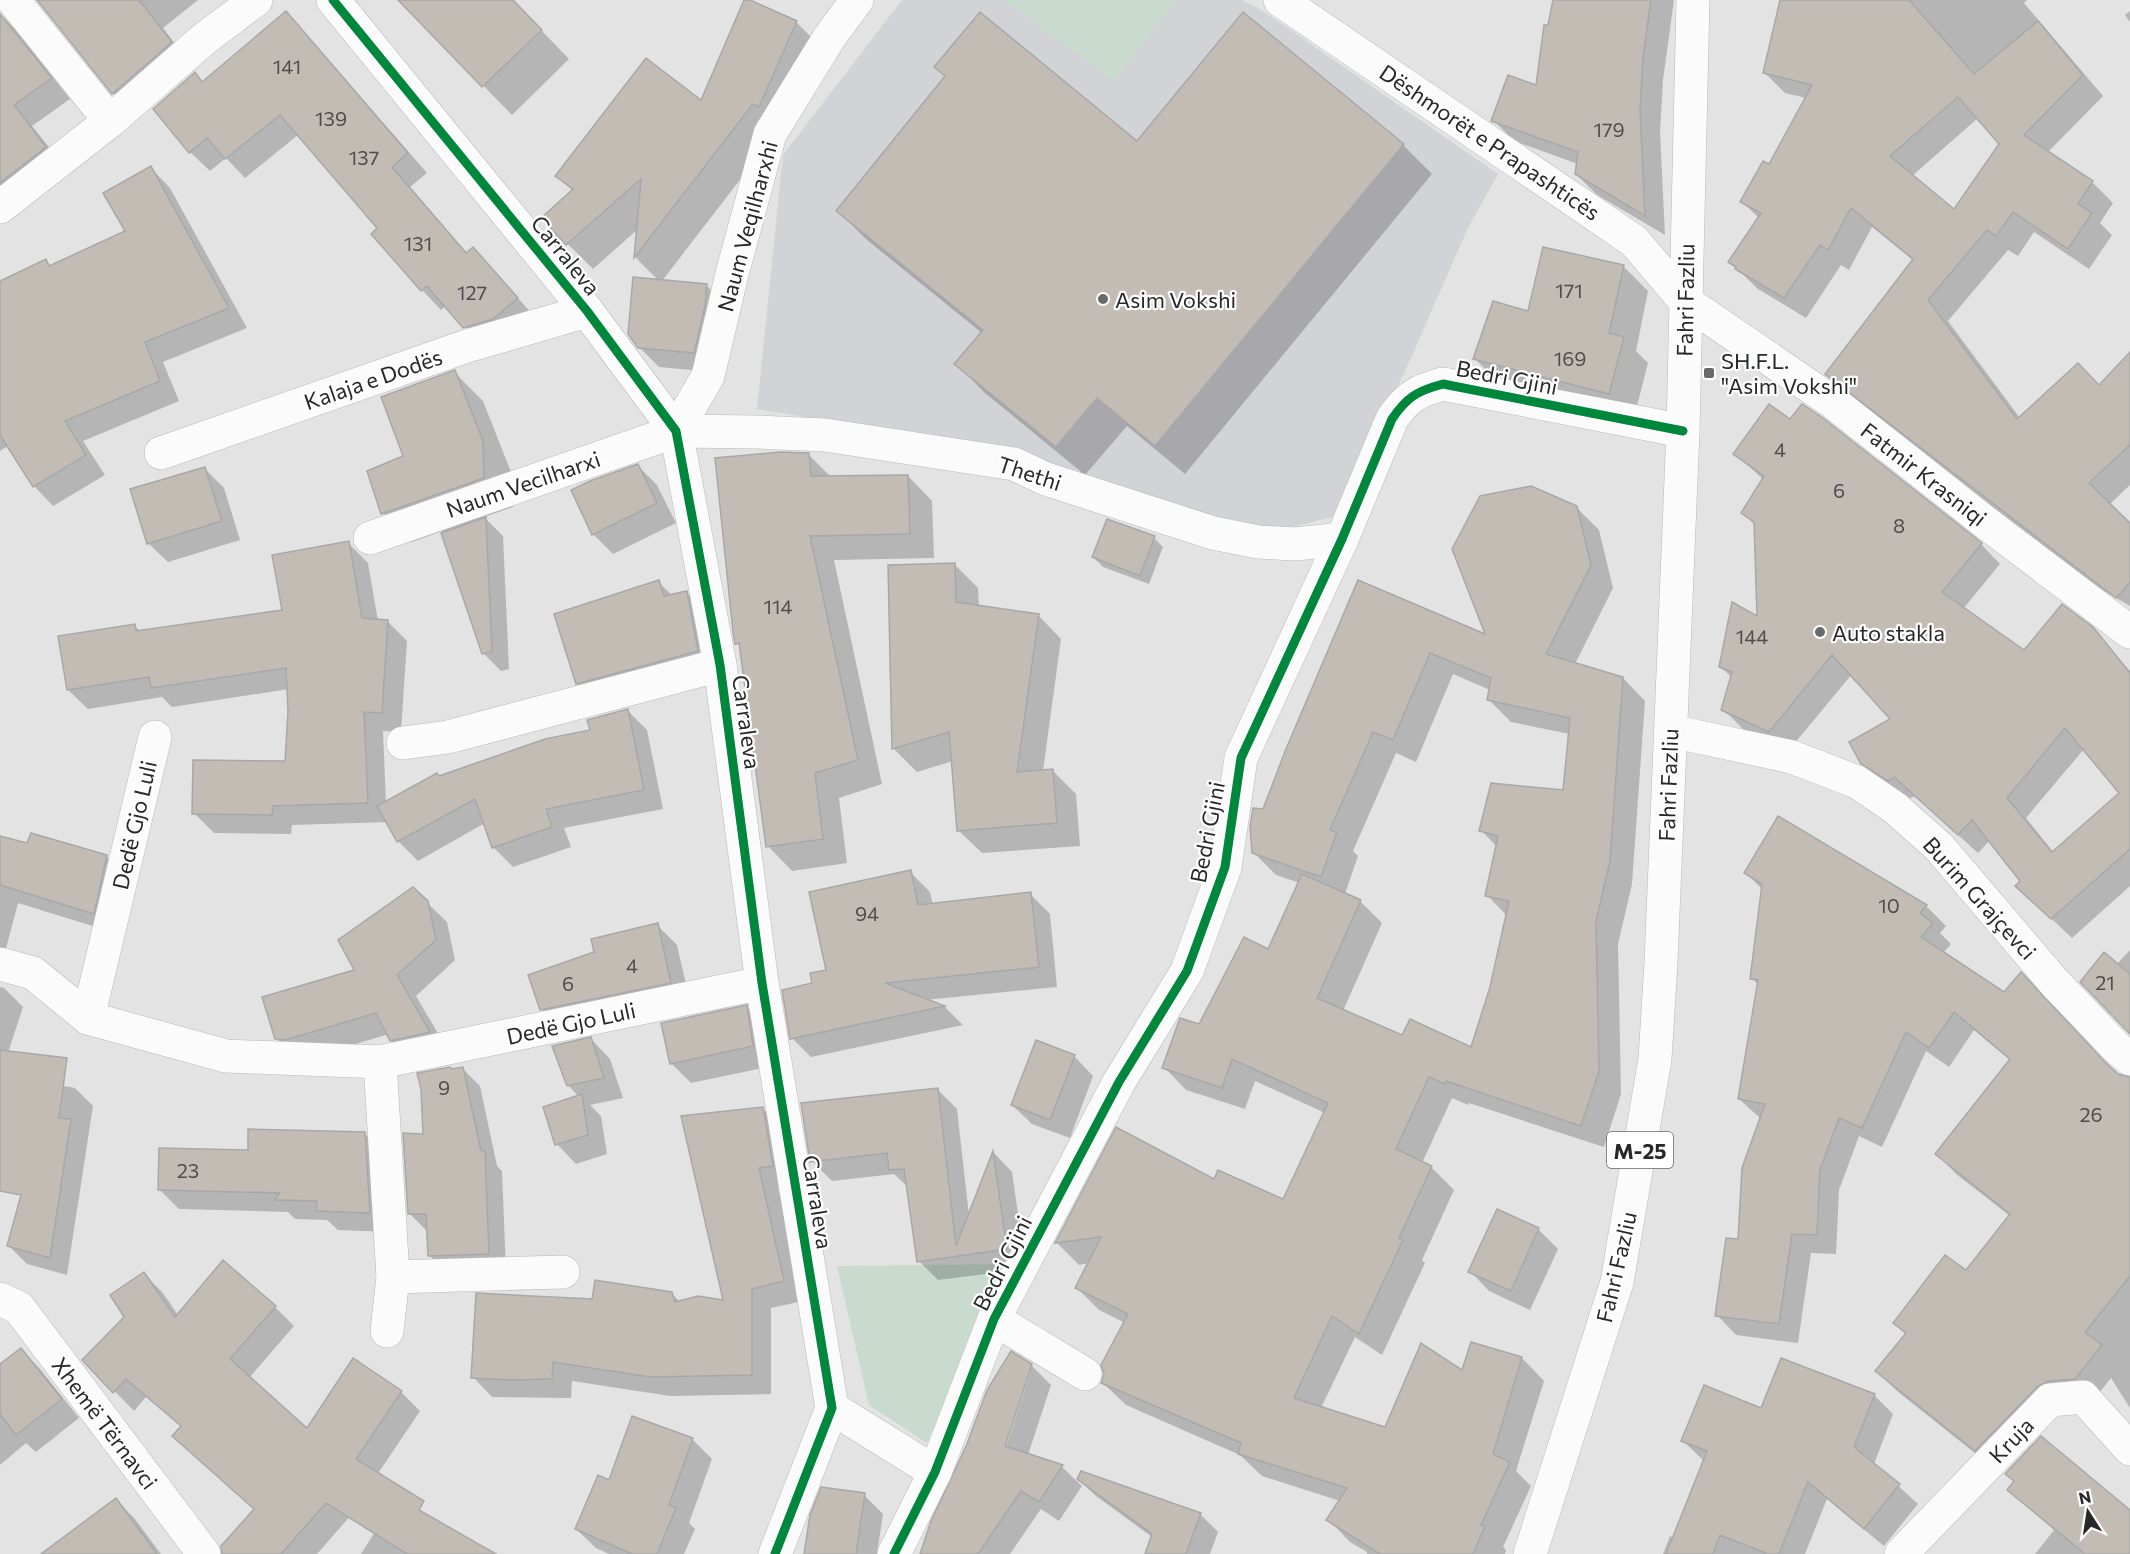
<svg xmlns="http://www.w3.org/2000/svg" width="2130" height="1554" viewBox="0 0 2130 1554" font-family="Commissioner,sans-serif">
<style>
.built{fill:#d2d3d7}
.green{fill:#c9dbcf}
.shadow{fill:#0003;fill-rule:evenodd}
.building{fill:#c3bcb5;stroke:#a8a8a8;stroke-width:1.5;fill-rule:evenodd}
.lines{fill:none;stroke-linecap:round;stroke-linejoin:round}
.street-casing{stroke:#b9b9ba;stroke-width:34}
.primary-casing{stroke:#b9b9ba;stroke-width:34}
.street{stroke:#fbfbfb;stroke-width:33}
.primary{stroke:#fbfbfb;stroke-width:33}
.cycleway-casing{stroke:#fff;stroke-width:13}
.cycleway{stroke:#00873e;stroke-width:9}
.poi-dot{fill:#696969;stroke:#fff;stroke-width:2}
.labels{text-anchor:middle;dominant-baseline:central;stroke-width:4.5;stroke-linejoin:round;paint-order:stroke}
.number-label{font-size:20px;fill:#4e4d4b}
.shield{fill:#fff;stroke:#686868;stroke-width:1.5}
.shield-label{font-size:21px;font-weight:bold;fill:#272828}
.street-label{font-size:22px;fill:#272828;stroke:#fff}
.poi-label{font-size:22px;fill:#272828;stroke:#fff;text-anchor:start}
</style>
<rect width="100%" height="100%" fill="#e3e3e3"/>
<!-- built -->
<polygon class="built" points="902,0 1243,0 1266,13 1498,174 1468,228 1406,369 1336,516 1278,531 1135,498 1015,453 757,409 783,155"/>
<!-- green -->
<g class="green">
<polygon points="1003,0 1175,0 1115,82"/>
<polygon points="1005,1264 927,1443 869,1405 837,1266"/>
</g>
<!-- shadow -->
<g class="shadow">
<polygon points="35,0 198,0 163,28 189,62 132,112 113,93 40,1"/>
<polygon points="400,0 512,0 569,59 512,115"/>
<polygon points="746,0 796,22 822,48 779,129 662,281 707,286 726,305 713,372 659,367 639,347 659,281 636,258 638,229 593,269 567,243 573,191 557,176 701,103"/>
<polygon points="1555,0 1674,0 1663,80 1660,132 1665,235 1597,195 1576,174 1578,164 1514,141 1493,120 1537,87"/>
<path d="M1781 0H2027L2024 3 2103 96 2048 152 2092 182 2113 203 2100 223 2112 235 2089 269 2034 232 2018 256 2008 250 1948 321 2020 418 2099 387 2130 354V485L2109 505 2130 525V606L2094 585 1848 395 1827 374 1914 261 1872 227 1849 270 1841 265 1806 318 1758 289 1730 262 1759 218 1742 202 1769 166 1806 98 1785 93 1764 72ZM1978 118 2001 144 1954 212 1912 176Z"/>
<polygon points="2130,11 2130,22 2125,15"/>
<polygon points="286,13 305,33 427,173 410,187 467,253 473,249 536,318 484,346 446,306 441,310 422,290 373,234 380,229 299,134 245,178 226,158 210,171 190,152 155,109 195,74 203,83"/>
<polygon points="0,14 16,30 70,99 32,126 65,167 0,207"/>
<polygon points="947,77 1138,144 1403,145 1432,174 1185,474 1127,426 1085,475 985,393 956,364 982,333 867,240 838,211"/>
<polygon points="151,168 170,188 247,328 163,362 179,401 83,441 105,475 53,506 34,486 8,446 0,451 0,282 45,261 51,267 127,232"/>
<polygon points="1623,266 1648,291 1636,351 1648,363 1634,418 1500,384 1475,359 1529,313"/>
<polygon points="454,372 483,401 511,472 513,507 484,517 503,536 509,669 501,671 483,653 442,531 412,542 383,513 405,457"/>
<path d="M1735 454 1981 544 2000 564 1963 609 2024 652 2092 629 2130 671V886L2072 938 2017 886 2022 881 1990 840 1978 853 1915 796 1909 799 1883 783 1862 763 1892 719 1852 674 1789 750 1743 729 1723 709 1732 678 1721 667 1759 619 1756 526 1743 513 1764 480ZM2084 749 2121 793 2054 853 2026 818Z"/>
<polygon points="809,455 831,477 908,476 932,501 934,558 834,560 882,784 839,798 847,863 792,871 768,846 741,648 737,643"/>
<polygon points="638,466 657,485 676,523 613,554 593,534"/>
<polygon points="205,469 224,488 240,540 168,562 148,543"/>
<path d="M1576 507 1599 530 1613 588 1575 664 1623 678 1645 701 1632 884 1618 944 1621 1094 1604 1147 1469 1103 1468 1105 1452 1098 1422 1163 1431 1167 1454 1190 1422 1260 1425 1263 1382 1355 1355 1337 1321 1408 1386 1429 1463 1373 1522 1358 1544 1381 1516 1471 1531 1486 1503 1547 1506 1550 1505 1554H1367V1552L1350 1542 1328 1519 1340 1501 1262 1476 1240 1455 1126 1405 1103 1383 1125 1323 1099 1310 1077 1288 1089 1263 1079 1265 1057 1243 1214 1181 1284 1201 1325 1113 1255 1081 1245 1109 1186 1090 1164 1067 1269 951 1300 883 1276 875 1254 853 1264 811 1359 582 1487 637ZM1453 674 1490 690 1488 699 1511 722 1570 734 1564 792 1481 830 1497 847 1487 895 1507 916 1491 987 1472 1049 1403 1037 1343 1011 1382 923 1360 901 1345 894 1358 856 1353 851 1396 753 1416 762Z"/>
<polygon points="1154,538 1163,547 1149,584 1103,567 1093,557"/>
<polygon points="348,543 368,563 378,621 387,621 407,641 401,732 383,731 386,803 440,778 592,731 627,710 647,730 663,809 564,828 571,847 513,867 493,847 485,823 418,861 398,841 388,822 292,825 291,834 214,833 194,813 286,763 289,689 172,707 162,697 88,709 68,690 135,626 140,631 283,611"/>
<polygon points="955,565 978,588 979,607 1038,615 1061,639 1043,771 1052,770 1076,794 1080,846 982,853 958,830 953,761 917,772 894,749 890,566"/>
<polygon points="658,582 672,595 686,592 715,621 726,680 606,712 577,683"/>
<polygon points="1779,818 1926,906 1946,926 1940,933 1951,944 1943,953 2117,1075 2130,1079 2130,1408 2111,1378 2095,1398 2068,1400 1995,1469 1897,1391 1877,1371 1906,1335 1895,1323 1966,1272 2010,1216 1956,1174 1937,1154 2011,1061 1974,1030 1949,1067 1926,1051 1882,1147 1859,1136 1839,1190 1836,1254 1811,1253 1798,1343 1736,1335 1717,1315 1739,1241 1761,1119 1739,1099 1758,985 1752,978 1762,889 1746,873"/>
<polygon points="32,835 107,857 126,876 112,932 18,903 0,971 0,838 28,845"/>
<polygon points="910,872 930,892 933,905 1030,894 1050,914 1057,987 925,1000 945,1007 963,1025 811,1057 792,1038 813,985 828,971"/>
<polygon points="413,889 447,922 455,960 416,996 449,1052 411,1060 391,1040 389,1034 305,1059 296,1058 276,1038 356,971"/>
<polygon points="657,925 677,945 690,1002 561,1029 541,1009 595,953"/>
<polygon points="2130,950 2130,1032 2116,965"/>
<polygon points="0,987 4,988 23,1007 8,1053 54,1084 75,1088 93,1106 67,1275 27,1264 9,1246 52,1090 0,1174"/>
<polygon points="746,1007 766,1027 772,1066 691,1083 671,1063"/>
<polygon points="591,1039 610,1059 623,1098 590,1105 601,1116 607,1154 576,1164 557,1144 579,1097 568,1085"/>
<polygon points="1074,1056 1093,1076 1070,1138 1032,1124 1012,1105"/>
<polygon points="462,1068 480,1086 497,1166 502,1171 506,1271 447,1273 429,1255 428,1232 409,1213 424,1136 452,1071"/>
<polygon points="937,1089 957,1109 969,1216 994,1153 1012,1172 1026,1269 938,1280 919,1261 909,1188 894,1174 832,1181 812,1161"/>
<polygon points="763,1109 783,1128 792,1185 778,1187 803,1301 771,1308 771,1394 670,1396 572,1381 571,1398 492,1397 473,1377 594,1301 671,1293 680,1302 725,1302"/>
<polygon points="365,1134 385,1154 389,1232 338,1230 327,1220 295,1219 288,1212 179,1209 159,1189 249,1151"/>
<polygon points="1538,1229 1558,1249 1530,1310 1489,1291 1470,1271"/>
<polygon points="144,1274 163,1293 178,1315 275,1307 294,1326 249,1378 307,1430 401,1392 420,1411 375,1478 380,1482 317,1554 264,1554 255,1510 174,1436 182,1427 146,1397 134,1411 84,1360 126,1317"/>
<polygon points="21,1350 40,1369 79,1418 36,1452 26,1443 0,1465 0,1366"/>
<path d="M1031 1365 1051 1385 1028 1455 1062 1467 1082 1486 1059 1521 1041 1509 1010 1554H922ZM1030 1373 1004 1453 1001 1452 1026 1378Z"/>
<polygon points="1874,1395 1893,1414 1874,1464 1918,1504 1884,1546 1827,1499 1805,1554 1663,1554 1670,1536 1674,1538 1704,1461 1683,1441 1762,1410"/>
<polygon points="692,1439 712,1459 689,1523 695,1529 684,1554 609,1554 596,1548 576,1529 610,1482"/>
<polygon points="2007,1474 2130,1512 2130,1554 2035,1554 2054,1530 2009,1490 2015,1482"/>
<polygon points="1078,1479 1200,1514 1218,1532 1210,1554 1146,1554 1152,1537 1096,1496"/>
<polygon points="864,1495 883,1514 877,1554 805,1554"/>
<polygon points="396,1498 474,1554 361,1554"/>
<polygon points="116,1500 135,1519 161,1554 43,1554"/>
</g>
<!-- building -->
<g class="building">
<polygon points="37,0 139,0 172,42 112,94"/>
<polygon points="398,0 513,0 542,30 482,87"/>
<polygon points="744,0 750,0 797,21 759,107 753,104 634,258 641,179 566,245 541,218 573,189 555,176 646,58 701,100"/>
<polygon points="1553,0 1651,0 1643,58 1640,110 1645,216 1575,174 1578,152 1491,121 1508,75 1536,85 1544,25 1548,25"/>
<path d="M1780 0H1909L1974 74 2038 21 2083 75 2024 135 2093 181 2078 204 2092 213 2068 249 2013 212 1996 236 1987 230 1928 300 2017 419 2078 363 2099 385 2130 352V445L2089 483 2130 523V582L2116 598 1825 374 1913 259 1851 208 1828 250 1820 245 1784 298 1735 269 1736 267 1728 262 1761 213 1740 202 1763 161 1769 164 1812 85 1763 73ZM1958 97 1999 144 1954 209 1890 156Z"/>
<polygon points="286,11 408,153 392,167 466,253 473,247 518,298 493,319 463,328 427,286 421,291 371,234 377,228 280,115 225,159 207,138 189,153 153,109 195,72 202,82"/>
<polygon points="980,12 1137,141 1243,12 1404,144 1155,446 1097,398 1056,447 954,364 983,330 836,211 945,76 934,67"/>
<polygon points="0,14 52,78 14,105 46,147 0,183"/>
<polygon points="151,166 229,308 145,342 160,381 65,421 86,455 33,487 0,435 0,281 46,259 49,266 125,231 103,193"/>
<polygon points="1543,247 1624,265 1609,333 1624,337 1609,394 1473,359 1493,301 1528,311"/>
<polygon points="633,277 707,284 705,306 694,353 638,348 628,334"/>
<polygon points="455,370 483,441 484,478 381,514 367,471 403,456 381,397"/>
<path d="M1769 404 1790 419 1802 404 1823 418 1982 543 1942 592 2024 650 2062 604 2093 627 2130 673V849L2051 919 2015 886 2020 881 1972 820 1958 835 1894 777 1888 781 1861 764 1849 742 1890 719 1832 655 1769 732 1721 710 1732 672 1719 667 1732 602 1757 616 1754 522 1741 513 1764 476 1733 454ZM2065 728 2119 793 2052 852 2007 798Z"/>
<polygon points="780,452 809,453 811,476 908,475 910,534 810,536 858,760 815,773 823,839 766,847 739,643 735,644 733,632 715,458"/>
<polygon points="638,464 657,503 592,535 571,490 590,481"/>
<polygon points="205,467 222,521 147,544 130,489"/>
<polygon points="1531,486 1577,506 1591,565 1546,654 1623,677 1610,861 1596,921 1599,1071 1581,1126 1446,1081 1445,1084 1429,1077 1396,1149 1432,1166 1399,1238 1403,1240 1359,1334 1332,1316 1294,1398 1385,1427 1421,1343 1462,1370 1471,1342 1522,1357 1493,1454 1510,1462 1481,1525 1485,1526 1473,1554 1380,1554 1326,1520 1347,1488 1238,1454 1241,1443 1101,1383 1104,1374 1101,1365 1128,1314 1075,1288 1101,1237 1055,1243 1116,1127 1214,1179 1218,1170 1283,1199 1328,1103 1232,1059 1222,1088 1162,1068 1180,1018 1199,1024 1244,937 1268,949 1302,874 1361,900 1317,998 1402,1035 1410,1019 1471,1047 1490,987 1509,901 1485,896 1498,836 1479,831 1491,783 1563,790 1570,718 1487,700 1491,678 1430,653 1393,740 1373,732 1330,830 1337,832 1321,877 1252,853 1250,827 1253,808 1263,809 1286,749 1358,580 1485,634 1452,549 1480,496"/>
<polygon points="486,517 492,652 482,654 441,533"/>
<polygon points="1107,519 1155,536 1140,576 1092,557"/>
<polygon points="349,541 362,618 388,620 382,713 364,712 368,803 273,806 272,815 192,814 193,760 285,761 288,711 286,668 151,688 149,677 67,690 58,636 135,624 136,631 282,610 272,555"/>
<polygon points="955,563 956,602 1039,614 1017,772 1053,769 1057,823 957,831 949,732 892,749 888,565"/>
<polygon points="659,580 664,596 687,591 698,651 576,684 554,614"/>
<polygon points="628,709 644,790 546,809 552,827 492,848 475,799 397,842 377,806 437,773 439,776 545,739 590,730 587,720"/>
<polygon points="1778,816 1927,905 1920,913 1933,923 1921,937 2004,992 2021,972 2105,1062 2118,1074 2130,1077 2130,1276 2085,1332 2102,1345 2075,1379 2048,1381 2037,1387 1975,1451 1875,1371 1906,1333 1893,1323 1945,1255 1966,1270 2010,1214 1935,1154 2010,1059 1954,1012 1929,1048 1906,1032 1862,1128 1839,1118 1820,1170 1817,1235 1792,1234 1779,1324 1715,1316 1726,1238 1738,1239 1742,1168 1765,1104 1738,1099 1758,980 1750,979 1762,884 1744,873"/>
<polygon points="31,833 107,855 94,914 0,885 0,836 27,843"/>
<polygon points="911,870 918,905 1031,892 1039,967 885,983 945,1006 790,1039 782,990 812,983 810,973 826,970 809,892"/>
<polygon points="413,887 428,901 436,940 397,975 430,1032 390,1041 376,1013 285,1040 275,1039 262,997 354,970 338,940"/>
<polygon points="658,923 671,983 540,1010 528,975 594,952 591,939"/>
<polygon points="2104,952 2130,974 2130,1034 2080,982"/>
<polygon points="747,1005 753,1046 670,1064 661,1023"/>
<polygon points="591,1037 604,1078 567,1086 552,1046"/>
<polygon points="1036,1040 1075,1055 1050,1120 1011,1105"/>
<polygon points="0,1050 67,1058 59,1118 71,1119 50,1258 7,1246 21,1195 0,1191"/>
<polygon points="450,1067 452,1069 463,1067 481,1151 485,1151 489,1254 428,1256 426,1214 408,1214 403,1133 423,1134 421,1089 417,1073"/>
<polygon points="938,1088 956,1246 993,1151 1007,1249 917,1262 904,1169 889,1170 887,1153 810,1162 801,1103"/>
<polygon points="582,1094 588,1135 555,1145 543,1107"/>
<polygon points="763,1107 773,1166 759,1168 784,1281 752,1289 752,1375 650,1377 553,1362 552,1379 511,1380 471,1378 476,1293 592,1299 595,1280 672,1292 675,1302 698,1296 723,1300 681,1116"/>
<polygon points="248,1129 365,1132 370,1213 316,1211 317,1201 274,1200 280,1193 158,1190 159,1148 248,1150"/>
<polygon points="1497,1209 1539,1228 1511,1291 1468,1272"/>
<polygon points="223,1260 276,1306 230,1359 307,1428 353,1358 402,1391 356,1459 424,1501 419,1510 496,1554 407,1554 326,1503 281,1554 222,1554 221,1546 254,1509 172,1436 181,1426 126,1379 113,1393 82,1360 124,1317 110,1295 144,1272 175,1317"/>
<polygon points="21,1348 62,1399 16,1435 0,1414 0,1364"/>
<polygon points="1011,1351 1032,1364 1005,1446 1063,1465 1039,1502 1021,1491 978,1554 920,1554 931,1521 967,1444 987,1390"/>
<polygon points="1781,1358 1875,1394 1854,1447 1900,1484 1864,1529 1808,1482 1779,1554 1768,1554 1720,1535 1713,1554 1666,1554 1707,1451 1681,1441 1704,1385 1761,1408"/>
<polygon points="632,1416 693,1438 669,1505 676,1508 657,1554 632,1554 575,1529 598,1475 609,1480"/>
<polygon points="2041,1436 2130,1510 2130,1554 2085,1554 2007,1490 2014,1481 2005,1474"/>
<polygon points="1081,1471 1201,1513 1186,1554 1145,1554 1152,1534 1077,1479"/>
<polygon points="821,1487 865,1493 856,1554 804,1554 810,1515"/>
<polygon points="116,1498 157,1554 41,1554"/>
</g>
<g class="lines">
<defs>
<g id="street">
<polyline points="13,0 110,121"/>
<polyline points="333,0 587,311 676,431 720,665 762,983 832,1408 775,1554"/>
<polyline points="1280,0 1634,241 1685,301 1834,403 1990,526 2130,632"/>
<polyline points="0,207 110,121 204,39 256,0"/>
<polyline points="676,431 708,376 732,274 770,134 829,38 857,0"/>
<polyline points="161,453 467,346 587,311"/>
<polyline points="370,538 676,431 757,432 825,435 1014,464 1046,479 1213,533 1258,542 1296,544 1342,539"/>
<polyline points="1671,731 1792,757 1857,782 1895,808 1939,847 2054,982 2118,1049 2130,1059"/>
<polyline points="403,743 448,737 720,665"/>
<polyline points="0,964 33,973 88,1018 226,1056 380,1062 762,983"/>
<polyline points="88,1018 155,737"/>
<polyline points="380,1062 393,1277 387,1331"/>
<polyline points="393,1277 563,1272"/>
<polyline points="0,1299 19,1308 204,1554"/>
<polyline points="994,1319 1085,1374"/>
<polyline points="832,1408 935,1472"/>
<path d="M894 1554 935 1472 994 1319 1119 1082 1187 971 1225 867 1241 758 1342 539 1392 419C1407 397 1417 391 1443 384L1683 431"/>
<polyline points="1901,1554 2050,1400 2083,1397 2130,1449"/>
</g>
<polyline id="primary" points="1530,1554 1617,1282 1655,1059 1661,962 1683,431 1693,0"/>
</defs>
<!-- street casing -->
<use href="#street" class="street-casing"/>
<!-- primary casing -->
<use href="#primary" class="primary-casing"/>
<!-- street -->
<use href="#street" class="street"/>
<!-- primary -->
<use href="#primary" class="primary"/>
<defs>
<g id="cycleway">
<polyline points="333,0 587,311 676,431 720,665 762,983 832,1408 775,1554"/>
<path d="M894 1554 935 1472 994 1319 1119 1082 1187 971 1225 867 1241 758 1342 539 1392 419C1407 397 1417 391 1443 384L1683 431"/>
</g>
</defs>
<!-- cycleway casing -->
<use href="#cycleway" class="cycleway-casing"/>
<!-- cycleway -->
<use href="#cycleway" class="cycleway"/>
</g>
<!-- markers -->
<g class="poi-dot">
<circle cx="1103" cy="299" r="6"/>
<rect x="1703" y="367" width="12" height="12" rx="3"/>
<circle cx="1820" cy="632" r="6"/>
</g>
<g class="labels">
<!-- number labels -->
<g class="number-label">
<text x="287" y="66">141</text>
<text x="331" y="118">139</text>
<text x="1609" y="129">179</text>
<text x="364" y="157">137</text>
<text x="418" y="243">131</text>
<text x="1569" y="290">171</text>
<text x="472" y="292">127</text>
<text x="1570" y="358">169</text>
<text x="1780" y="449">4</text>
<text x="1839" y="490">6</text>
<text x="1899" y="525">8</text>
<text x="778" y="606">114</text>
<text x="1752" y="636">144</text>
<text x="1889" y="905">10</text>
<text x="867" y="913">94</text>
<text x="632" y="965">4</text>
<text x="2105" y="982">21</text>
<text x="568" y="983">6</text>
<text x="444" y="1087">9</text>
<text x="2091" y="1114">26</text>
<text x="188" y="1170">23</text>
</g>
<!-- shield labels -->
<rect class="shield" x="1607" y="1132" width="66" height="36" rx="4.5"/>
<g class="shield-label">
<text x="1640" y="1150">M-25</text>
</g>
<!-- street labels -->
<g class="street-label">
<text transform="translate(1490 142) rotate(34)">Dëshmorët e Prapashticës</text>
<text transform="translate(747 226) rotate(-75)">Naum Veqilharxhi</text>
<text transform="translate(566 255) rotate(51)">Carraleva</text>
<text transform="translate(1685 300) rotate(-89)">Fahri Fazliu</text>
<text transform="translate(1507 377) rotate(11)">Bedri Gjini</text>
<text transform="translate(373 379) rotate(-19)">Kalaja e Dodës</text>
<text transform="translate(1030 473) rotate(18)">Thethi</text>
<text transform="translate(1924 474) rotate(38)">Fatmir Krasniqi</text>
<text transform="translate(523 484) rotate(-19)">Naum Vecilharxi</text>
<text transform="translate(747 722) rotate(82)">Carraleva</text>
<text transform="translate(1668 785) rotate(-88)">Fahri Fazliu</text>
<text transform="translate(134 825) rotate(-77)">Dedë Gjo Luli</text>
<text transform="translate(1207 832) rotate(-79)">Bedri Gjini</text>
<text transform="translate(1980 898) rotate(48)">Burim Grajçevci</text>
<text transform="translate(571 1023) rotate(-12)">Dedë Gjo Luli</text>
<text transform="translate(818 1202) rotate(81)">Carraleva</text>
<text transform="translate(1002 1263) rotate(-63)">Bedri Gjini</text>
<text transform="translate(1616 1267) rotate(-77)">Fahri Fazliu</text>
<text transform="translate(105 1423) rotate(53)">Xhemë Tërnavci</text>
<text transform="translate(2011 1440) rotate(-46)">Kruja</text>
</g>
<!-- poi labels -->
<g class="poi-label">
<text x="1115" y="299">Asim Vokshi</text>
<text x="1721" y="360">SH.F.L.<tspan x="1721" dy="25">"Asim Vokshi"</tspan></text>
<text x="1832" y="632">Auto stakla</text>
</g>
</g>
<!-- north arrow -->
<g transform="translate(2088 1512) rotate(348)" stroke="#ffffff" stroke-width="4.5" paint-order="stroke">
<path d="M0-4.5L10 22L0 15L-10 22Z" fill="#272828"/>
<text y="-9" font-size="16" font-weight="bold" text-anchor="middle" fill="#272828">N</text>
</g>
</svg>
